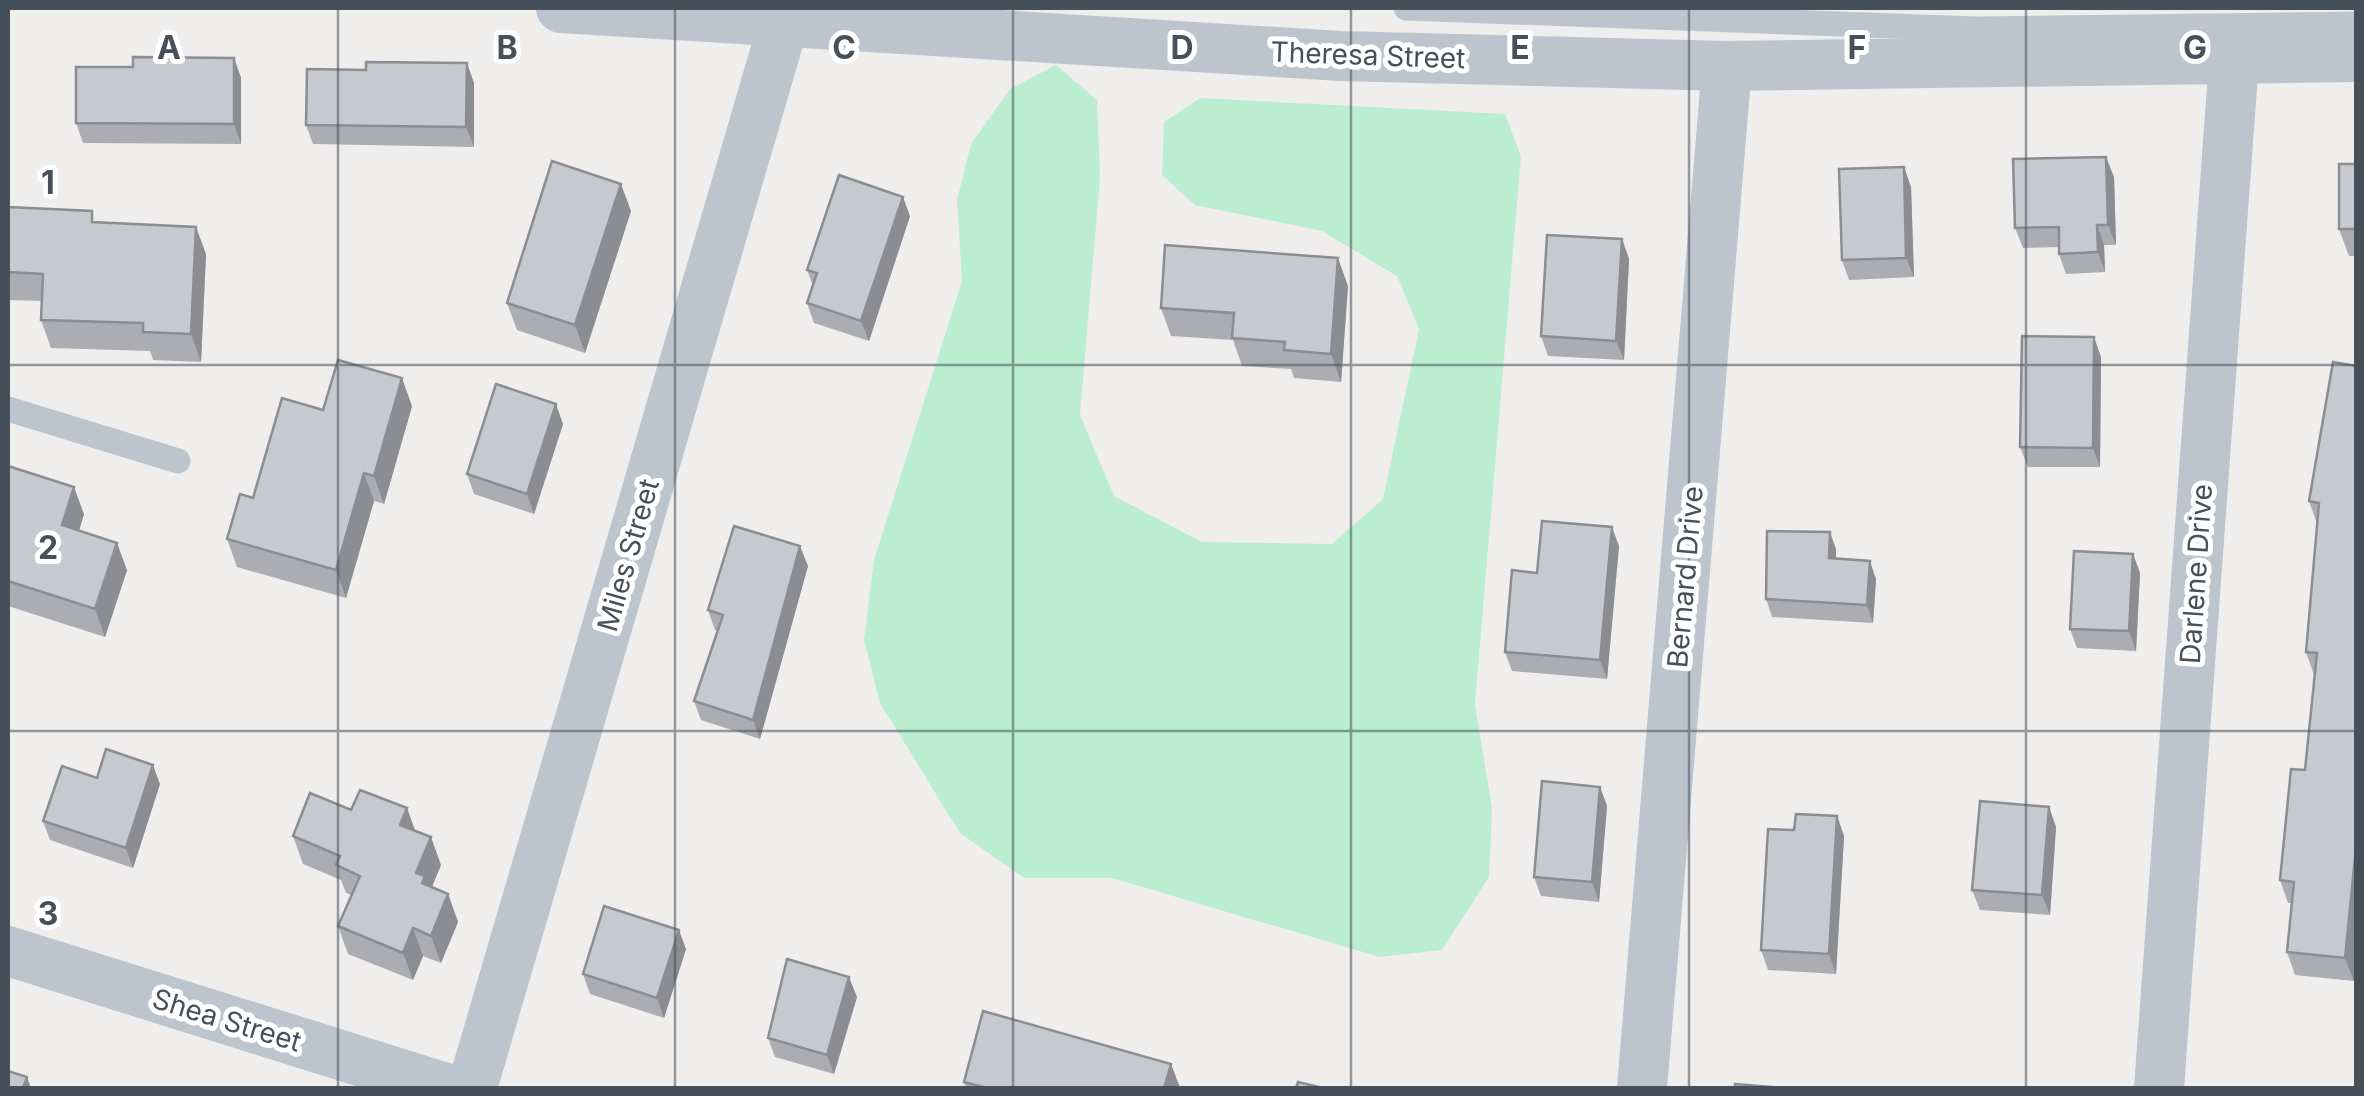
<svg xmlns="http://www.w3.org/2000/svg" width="2364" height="1096" viewBox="0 0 2364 1096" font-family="Inter,sans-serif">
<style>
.green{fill:#bbeed0}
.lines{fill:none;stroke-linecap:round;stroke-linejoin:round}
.lane{stroke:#bcc5cd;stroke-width:25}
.street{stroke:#bcc5cd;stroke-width:50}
.wall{fill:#abadb3}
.shaded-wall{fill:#8b8d92}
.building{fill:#c7c9d0;stroke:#8b8d92;stroke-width:2.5}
.grid{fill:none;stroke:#46505b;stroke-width:2.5;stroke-opacity:0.55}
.labels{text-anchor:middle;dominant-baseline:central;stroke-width:10;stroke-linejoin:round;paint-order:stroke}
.street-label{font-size:28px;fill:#46505b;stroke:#fff}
.grid-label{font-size:32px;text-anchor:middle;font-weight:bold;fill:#46505b;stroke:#fff;stroke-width:10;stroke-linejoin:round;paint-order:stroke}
</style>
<rect width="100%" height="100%" fill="#f0eded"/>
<!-- green -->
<polygon class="green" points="1056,65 1097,100 1100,177 1080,415 1114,496 1202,542 1332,544 1383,499 1419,329 1397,276 1322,231 1195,205 1162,175 1164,122 1200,98 1505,114 1521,156 1475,704 1492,808 1489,877 1442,950 1380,957 1112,878 1024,878 960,833 880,703 864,640 874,560 962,281 957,200 971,144 1010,89"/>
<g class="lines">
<!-- lane -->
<g class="lane">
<polyline points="1406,8 1976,29 2356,24"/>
<polyline points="8,409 178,461"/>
</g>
<!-- street -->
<g class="street">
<polyline points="561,8 1341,56 1727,66 2356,57"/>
<polyline points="8,951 446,1088"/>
<polyline points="472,1088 784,22"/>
<polyline points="1642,1088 1727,66"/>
<polyline points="2159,1088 2234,60"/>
</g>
</g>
<!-- wall -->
<g class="wall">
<polygon points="234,58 241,78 241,144 83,143 76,123 133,67"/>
<polygon points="474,83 474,147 313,144 306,125"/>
<polygon points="2356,164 2356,256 2349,256 2339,229"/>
<polygon points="2114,177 2116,245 2104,245 2105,272 2066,274 2059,254 2059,247 2023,248 2015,228"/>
<polygon points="1911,187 1914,277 1849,280 1842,260"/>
<polygon points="8,207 96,222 206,254 201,362 153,360 150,351 51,348 41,320 42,301 8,300"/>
<polygon points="631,211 585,353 517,330 507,303"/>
<polygon points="910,216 869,341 814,323 807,303 813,286 807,270"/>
<polygon points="1622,239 1629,259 1624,360 1548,356 1541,336"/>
<polygon points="1348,286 1341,382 1294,378 1291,369 1242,366 1233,340 1171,336 1161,308"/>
<polygon points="2101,357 2100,467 2028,467 2020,447"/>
<polygon points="2333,362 2354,981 2295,975 2287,952 2292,903 2288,903 2280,880 2305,770 2314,675 2306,652 2317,524 2309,501"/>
<polygon points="412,406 384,504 374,501 346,598 237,567 227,539 253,498 323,410"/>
<polygon points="563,424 534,514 474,494 467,474"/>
<polygon points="8,466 84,514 79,531 127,570 105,637 8,606"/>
<polygon points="1619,546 1607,679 1512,671 1505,652 1537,573"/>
<polygon points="1836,549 1836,559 1876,579 1873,623 1772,617 1766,599"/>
<polygon points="2133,554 2140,573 2136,651 2077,648 2070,629"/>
<polygon points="808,566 760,739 701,720 694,701 718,631 715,630 708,610"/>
<polygon points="97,778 160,784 133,868 50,840 43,821"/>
<polygon points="1600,787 1607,806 1599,902 1541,896 1534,877"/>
<polygon points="2049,807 2056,827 2050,915 1980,910 1972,890"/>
<polygon points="407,808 415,831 441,865 432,887 448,894 458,922 441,963 423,956 413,980 348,954 338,926 351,895 346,893 341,880 303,864 293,836 351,810"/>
<polygon points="1837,816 1844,836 1836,974 1768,970 1761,950 1794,830"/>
<polygon points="686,949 664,1018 590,994 583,974"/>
<polygon points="857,997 834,1074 775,1057 768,1038"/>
<polygon points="1171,1064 1180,1088 966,1088 964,1082"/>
</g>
<!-- shaded-wall -->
<g class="shaded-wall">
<polygon points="234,58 241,78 241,144 234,124"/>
<polygon points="467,63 474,83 474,147 466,127"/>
<polygon points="2106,157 2114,177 2116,245 2108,225"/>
<polygon points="1904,167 1911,187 1914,277 1906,258"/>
<polygon points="621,184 631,211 585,353 575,325"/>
<polygon points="903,197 910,216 869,341 861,321"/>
<polygon points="2097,225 2104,245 2105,272 2098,252"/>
<polygon points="196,227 206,254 201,362 191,334"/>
<polygon points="1622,239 1629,259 1624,360 1616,341"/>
<polygon points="1338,258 1348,286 1341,382 1331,354"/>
<polygon points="2094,337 2101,357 2100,467 2093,448"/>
<polygon points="402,378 412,406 384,504 374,476"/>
<polygon points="556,404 563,424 534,514 527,494"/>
<polygon points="364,473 374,501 346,598 336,570"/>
<polygon points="74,487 84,514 72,553 62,525"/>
<polygon points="1612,527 1619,546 1607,679 1600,660"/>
<polygon points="1830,532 1836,549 1836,576 1829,558"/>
<polygon points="117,543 127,570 105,637 95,609"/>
<polygon points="800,546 808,566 760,739 753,720"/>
<polygon points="2133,554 2140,573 2136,651 2129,631"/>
<polygon points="1870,561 1876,579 1873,623 1867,605"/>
<polygon points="153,765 160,784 133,868 126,848"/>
<polygon points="1600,787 1607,806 1599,902 1592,882"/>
<polygon points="2049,807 2056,827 2050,915 2042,895"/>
<polygon points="407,808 417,836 400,825"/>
<polygon points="1837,816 1844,836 1836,974 1829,954"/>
<polygon points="431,837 441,865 430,891 435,903 416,873"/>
<polygon points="2356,847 2356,954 2354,981 2345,958"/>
<polygon points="448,894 458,922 441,963 431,936"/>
<polygon points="413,928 423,956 413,980 403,953"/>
<polygon points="679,930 686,949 664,1018 657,998"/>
<polygon points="849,977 857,997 834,1074 827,1055"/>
<polygon points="1171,1064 1180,1088 1164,1088"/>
<polygon points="27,1077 31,1088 23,1088"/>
</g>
<!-- building -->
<g class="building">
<polygon points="133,57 234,58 234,124 76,123 76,67 133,67"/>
<polygon points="366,62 467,63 466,127 306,125 307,69 366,70"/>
<polygon points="2106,157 2108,225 2097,225 2098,252 2059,254 2059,227 2015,228 2013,159"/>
<polygon points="552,161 621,184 575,325 507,303"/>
<rect x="2339" y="164" width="17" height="65"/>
<polygon points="1904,167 1906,258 1842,260 1839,169"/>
<polygon points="839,175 903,197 861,321 807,303 817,273 807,270"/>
<polygon points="8,207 92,211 92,222 196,227 191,334 143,332 143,323 41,320 43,274 8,272"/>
<polygon points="1547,235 1622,239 1616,341 1541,336"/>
<polygon points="1165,245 1338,258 1331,354 1284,350 1285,342 1232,338 1234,313 1161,308"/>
<polygon points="2022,336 2094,337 2093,448 2020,447"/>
<polygon points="338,360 402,378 374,476 364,473 336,570 227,539 240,494 253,498 282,398 323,410"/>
<polygon points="2333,362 2356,366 2356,847 2345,958 2287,952 2294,882 2280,880 2291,769 2305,770 2317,653 2306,652 2319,503 2309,501"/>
<polygon points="496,384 556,404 527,494 467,474"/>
<polygon points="8,466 74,487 62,525 117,543 95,609 8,581"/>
<polygon points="1542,521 1612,527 1600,660 1505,652 1512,570 1537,573"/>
<polygon points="734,526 800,546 753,720 694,701 723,615 708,610"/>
<polygon points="1767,531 1830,532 1829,558 1870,561 1867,605 1766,599"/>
<polygon points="2074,551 2133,554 2129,631 2070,629"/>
<polygon points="106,749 153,765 126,848 43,821 62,766 97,778"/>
<polygon points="1542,781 1600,787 1592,882 1534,877"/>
<polygon points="360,790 407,808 400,825 431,837 416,873 425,876 422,883 448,894 431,936 413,928 403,953 338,926 360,876 336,865 340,856 293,836 310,793 351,810"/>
<polygon points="1980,801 2049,807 2042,895 1972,890"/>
<polygon points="1796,814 1837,816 1829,954 1761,950 1768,829 1794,830"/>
<polygon points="604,906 679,930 657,998 583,974"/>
<polygon points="787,959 849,977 827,1055 768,1038"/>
<polygon points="983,1011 1171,1064 1164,1088 987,1088 964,1082"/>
<polygon points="8,1071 27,1077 23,1088 8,1088"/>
<polygon points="1298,1082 1323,1088 1296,1088"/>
<polygon points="1735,1084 1783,1088 1735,1088"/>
</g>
<!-- grid -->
<path class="grid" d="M338 8V1088M675 8V1088M1013 8V1088M1351 8V1088M1689 8V1088M2026 8V1088M8 365H2356M8 731H2356"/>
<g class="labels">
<!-- street labels -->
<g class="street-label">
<text transform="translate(1368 55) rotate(2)">Theresa Street</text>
<text transform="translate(628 555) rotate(-74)">Miles Street</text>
<text transform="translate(2196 574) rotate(-86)">Darlene Drive</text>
<text transform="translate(1685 577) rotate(-85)">Bernard Drive</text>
<text transform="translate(227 1020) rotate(17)">Shea Street</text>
</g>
</g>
<g class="grid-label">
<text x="169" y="59">A</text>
<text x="507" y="59">B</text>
<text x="844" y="59">C</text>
<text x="1182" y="59">D</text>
<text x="1520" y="59">E</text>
<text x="1857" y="59">F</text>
<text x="2195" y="59">G</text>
<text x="48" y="194">1</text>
<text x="48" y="559">2</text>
<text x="48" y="925">3</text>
</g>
<!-- border -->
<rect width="2364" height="1096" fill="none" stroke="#46505b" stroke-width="20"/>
</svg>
